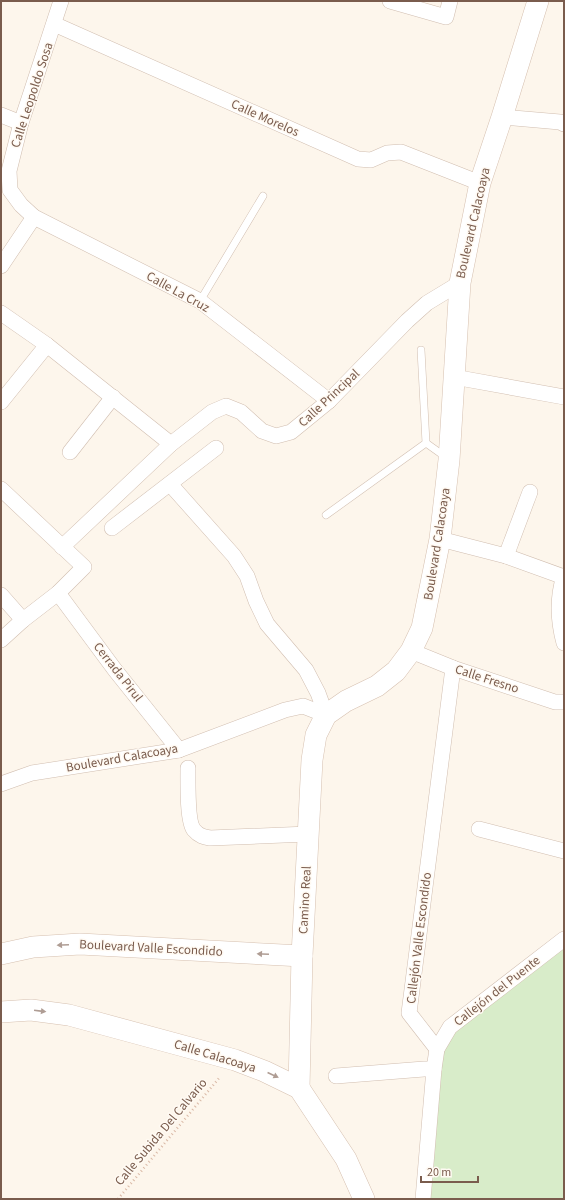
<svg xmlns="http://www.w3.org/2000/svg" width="565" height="1200" viewBox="0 0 565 1200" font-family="'Source Sans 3',sans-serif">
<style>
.green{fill:#d8ecc9}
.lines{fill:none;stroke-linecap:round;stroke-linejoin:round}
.lane-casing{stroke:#d1beb0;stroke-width:8}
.street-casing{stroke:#d1beb0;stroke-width:16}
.secondary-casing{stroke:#d6c0b0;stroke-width:22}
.path{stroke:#d9b8a5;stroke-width:2.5;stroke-dasharray:1 3;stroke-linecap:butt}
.lane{stroke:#fff;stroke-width:7}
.street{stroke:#fff;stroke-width:15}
.secondary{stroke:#fff;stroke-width:21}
.oneway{fill:#af9d94}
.labels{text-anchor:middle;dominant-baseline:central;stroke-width:3;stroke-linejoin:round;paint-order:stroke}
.street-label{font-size:13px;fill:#7a5c4d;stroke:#fffaf3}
</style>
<rect width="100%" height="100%" fill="#fdf6ec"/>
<!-- green -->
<polygon class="green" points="564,944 564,1199 428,1199 437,1049 534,962"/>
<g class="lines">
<defs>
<g id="lane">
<polyline points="200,301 263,196"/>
<polyline points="426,443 447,458"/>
<polyline points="326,515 426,443 421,350"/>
</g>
<g id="street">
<polyline points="61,1 21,123 9,171 10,190 21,205 34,217 200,301 329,401"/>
<polyline points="390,1 446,17 450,1"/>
<polyline points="54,24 358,159 371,160 387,153 401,152 480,183"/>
<polyline points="1,115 21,123"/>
<polyline points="502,117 560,122 564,124"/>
<polyline points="1,266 34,217"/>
<polyline points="1,313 47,345 171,444"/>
<polyline points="454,377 564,397"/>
<polyline points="1,402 47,345"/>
<polyline points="70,452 113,397"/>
<polyline points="170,484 234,556 247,576 256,601 267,624 306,670 318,693 326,715"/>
<polyline points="1,489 84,567 58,593 23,620 1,640"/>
<polyline points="112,528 216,448"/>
<polyline points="440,539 506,556 564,577"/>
<polyline points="62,547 171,444 212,412 226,406 241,412 262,431 276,436 291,432 329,401 407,321 427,303 460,283"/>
<polyline points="506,556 530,492"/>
<path d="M564 576C557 598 558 621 564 643"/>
<polyline points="58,593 115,670 179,750"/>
<polyline points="1,595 23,620"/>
<polyline points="411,651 453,668 555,702 564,702"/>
<path d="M188 768C188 781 187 822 194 830 199 836 204 837 210 838L308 834"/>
<polyline points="1,784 32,773 179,750 285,710 303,706 326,715"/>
<polyline points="479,829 564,851"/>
<polyline points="437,1049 409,1013 453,668"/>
<polyline points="336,1076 424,1069 434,1069"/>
<polyline points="423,1199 434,1069 437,1049 450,1027 564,939"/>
</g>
<g id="secondary">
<polyline points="1,954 33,947 80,944 302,956"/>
<polyline points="1,1012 31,1010 69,1015 235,1060 264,1071 299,1088 346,1159 364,1199"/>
<polyline points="299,1088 302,956 312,760 316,735 326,715 346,701 377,686 396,671 411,651 422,628 440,539 449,460 460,283 480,183 502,117 538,1"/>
</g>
</defs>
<!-- lane casing -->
<use href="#lane" class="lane-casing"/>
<!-- street casing -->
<use href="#street" class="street-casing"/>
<!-- secondary casing -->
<use href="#secondary" class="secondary-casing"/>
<!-- path -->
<polyline class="path" points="118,1199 220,1077"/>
<!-- lane -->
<use href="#lane" class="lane"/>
<!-- street -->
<use href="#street" class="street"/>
<!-- secondary -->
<use href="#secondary" class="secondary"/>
</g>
<!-- one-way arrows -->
<defs><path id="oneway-solid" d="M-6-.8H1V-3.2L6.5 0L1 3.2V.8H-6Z"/></defs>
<g class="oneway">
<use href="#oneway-solid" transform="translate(63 945) rotate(177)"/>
<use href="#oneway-solid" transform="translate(263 954) rotate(-177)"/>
<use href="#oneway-solid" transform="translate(40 1011) rotate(7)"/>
<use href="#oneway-solid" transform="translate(273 1075) rotate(25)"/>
</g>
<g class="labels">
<!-- street labels -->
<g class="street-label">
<text transform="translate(32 95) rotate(-72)">Calle Leopoldo Sosa</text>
<text transform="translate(265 118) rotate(24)">Calle Morelos</text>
<text transform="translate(473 223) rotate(-77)">Boulevard Calacoaya</text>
<text transform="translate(178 292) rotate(29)">Calle La Cruz</text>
<text transform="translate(329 398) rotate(-43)">Calle Principal</text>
<text transform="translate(437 544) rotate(-81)">Boulevard Calacoaya</text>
<text transform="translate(118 672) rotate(52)">Cerrada Pirul</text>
<text transform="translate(487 679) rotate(18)">Calle Fresno</text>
<text transform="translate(122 758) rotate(-10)">Boulevard Calacoaya</text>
<text transform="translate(305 900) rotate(-87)">Camino Real</text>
<text transform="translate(419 938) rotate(-83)">Callejón Valle Escondido</text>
<text transform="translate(151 948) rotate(3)">Boulevard Valle Escondido</text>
<text transform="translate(497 991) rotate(-38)">Callejón del Puente</text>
<text transform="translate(215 1056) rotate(17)">Calle Calacoaya</text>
<text transform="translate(161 1132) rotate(-50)">Calle Subida Del Calvario</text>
</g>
</g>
<!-- border -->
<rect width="565" height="1200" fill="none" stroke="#7a5c4d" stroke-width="4"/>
<!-- scale -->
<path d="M421 1176v6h57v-6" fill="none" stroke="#7a5c4d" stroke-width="2"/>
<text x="427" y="1176" font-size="12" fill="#7a5c4d" stroke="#fffaf3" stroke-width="3" paint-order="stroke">20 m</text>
</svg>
